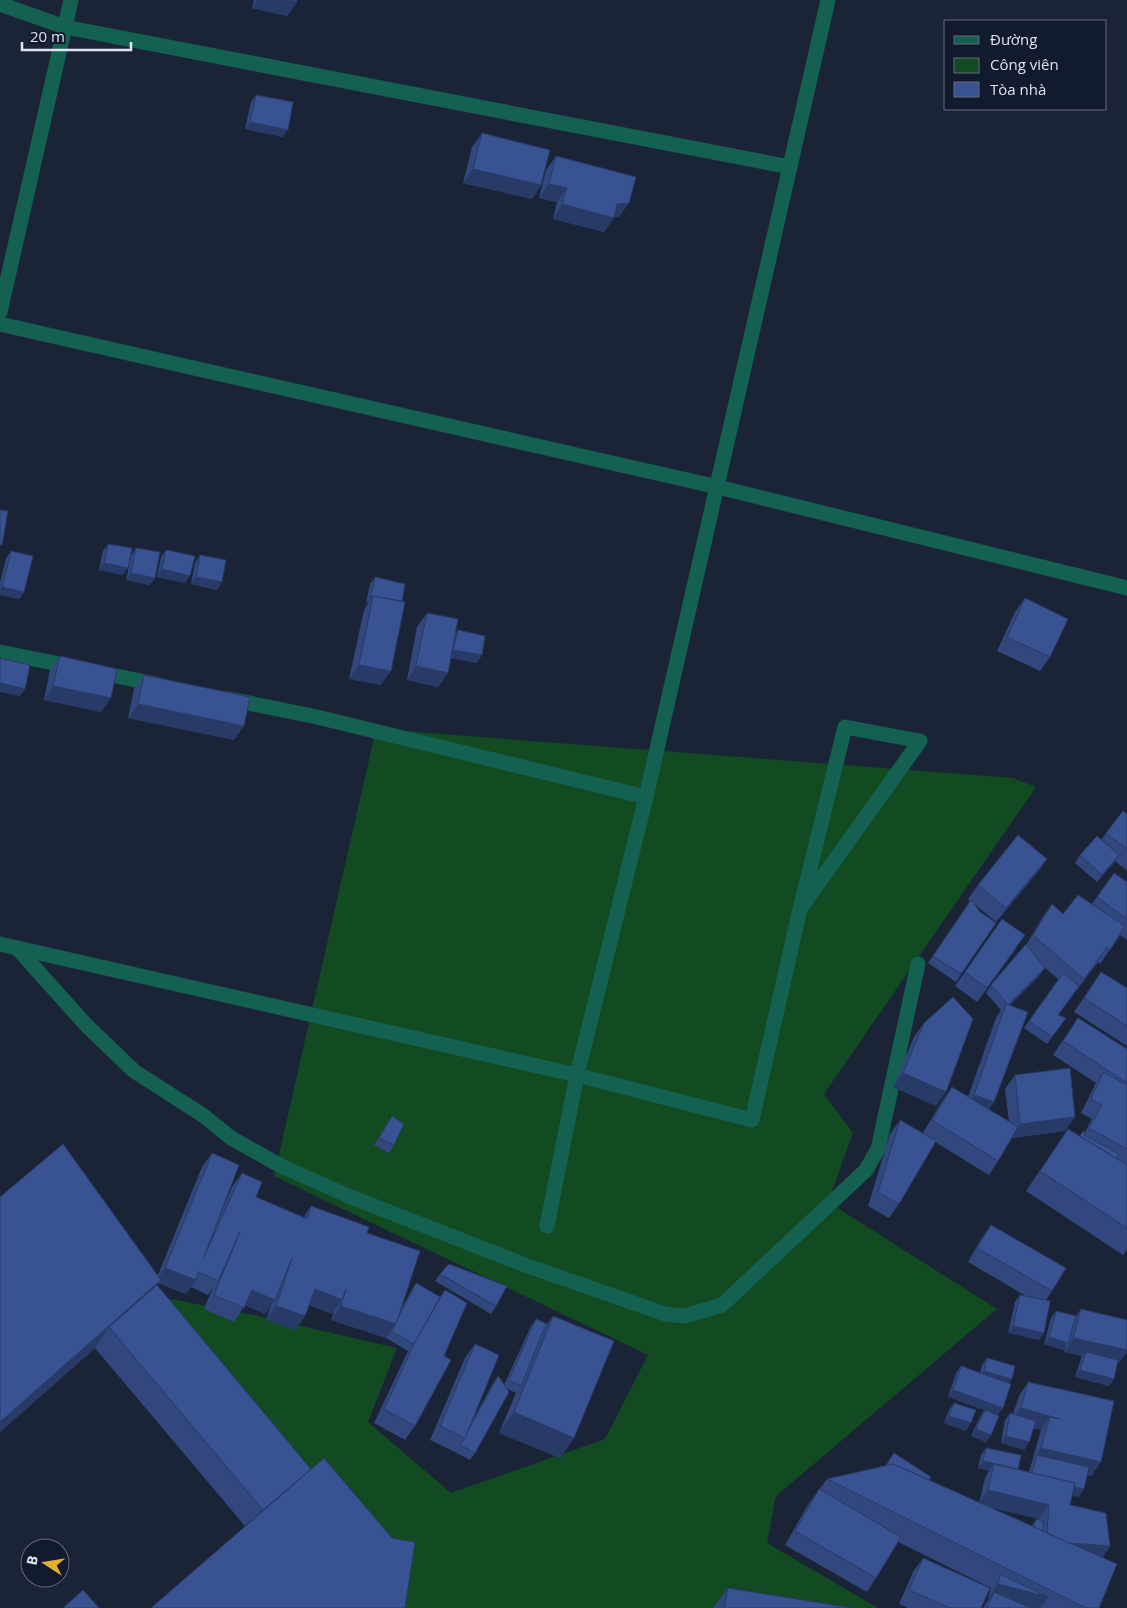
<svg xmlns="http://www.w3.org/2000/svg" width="1127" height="1608" viewBox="0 0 1127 1608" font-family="'Open Sans',sans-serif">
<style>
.green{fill:#124a21}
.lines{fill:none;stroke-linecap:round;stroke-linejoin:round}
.street{stroke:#146151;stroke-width:15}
.wall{fill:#31477e;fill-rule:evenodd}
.shaded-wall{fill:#283a66}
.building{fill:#395392;stroke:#283a66}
</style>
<rect width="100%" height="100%" fill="#1b2437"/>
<!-- green -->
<polygon class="green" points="376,729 1013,778 1036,787 824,1094 853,1133 828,1202 997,1309 776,1496 767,1543 878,1608 381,1608 140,1293 258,1316 397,1348 368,1422 451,1493 605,1439 648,1355 274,1176"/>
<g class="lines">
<!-- street -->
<g class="street">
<polyline points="0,4 65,27 790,167"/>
<polyline points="0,312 71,0"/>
<polyline points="0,324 718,487 1127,588"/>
<polyline points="0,652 74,667"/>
<polyline points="97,672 160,685"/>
<polyline points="229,699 317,717 646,797"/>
<polyline points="0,944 577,1075 752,1120 800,909 845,727 920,741 800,909"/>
<polyline points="17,948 87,1026 134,1071 204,1116 231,1138 281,1166 351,1197 525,1265 665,1314 685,1316 722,1305 866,1170 878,1149 918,964"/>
<polyline points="547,1226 577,1075 646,797 828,0"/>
</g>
</g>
<!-- wall -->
<g class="wall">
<polygon points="254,0 297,0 297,2 287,16 252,8"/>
<polygon points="256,95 283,137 245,129 251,102"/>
<polygon points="482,133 541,185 532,199 463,183 472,147"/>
<polygon points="556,156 619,217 614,217 604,232 553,219 557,202 539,198 546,170"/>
<polygon points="108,544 123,575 99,570 103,551"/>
<polygon points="136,548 155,578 150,585 126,580 131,556"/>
<polygon points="166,550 190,576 185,583 157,577 161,557"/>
<polygon points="11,551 24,592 19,599 0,595 0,583 6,558"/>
<polygon points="200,555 222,582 217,590 191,584 195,563"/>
<polygon points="375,577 381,685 349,679 364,610 368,603 366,603 370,584"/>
<polygon points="1025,598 1050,657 1040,671 997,651 1015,612"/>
<polygon points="427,613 456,633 458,630 477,663 451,658 448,673 438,687 407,680 417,627"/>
<polygon points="60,656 101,712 44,700 50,670"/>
<polygon points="144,675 234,740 128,718 134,689"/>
<polygon points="1123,811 1127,814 1127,871 1115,861 1097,882 1075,863 1080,855 1101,840"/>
<polygon points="1047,859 1037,873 996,922 973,903 980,912 996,923 956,982 928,963 970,901 968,899 978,885"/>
<polygon points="1114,873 1127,882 1127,940 1120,935 1100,964 1098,962 1058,1015 1066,1018 1047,1044 1024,1028 1059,980 1043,966 1040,975 1010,1005 989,1109 1009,1122 1005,1089 1015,1075 1065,1131 1012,1138 998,1161 989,1175 935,1142 899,1204 889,1218 868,1206 890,1134 900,1120 923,1133 942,1101 952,1087 968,1097 996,1018 1001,1010 986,993 991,985 1026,945 1042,918 1052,904 1063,914 1092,904"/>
<polygon points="1002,919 1016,949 977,1002 955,986"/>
<polygon points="1101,972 1127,988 1127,1046 1074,1012"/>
<polygon points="1078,1018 1127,1049 1127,1249 1123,1255 1026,1191 1068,1129 1079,1136 1085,1132 1092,1119 1081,1113 1096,1083 1053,1055"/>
<polygon points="924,1023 936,1106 893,1087 914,1037"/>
<polygon points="392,1116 394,1145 389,1153 374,1145"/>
<polygon points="212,1153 222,1210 232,1187 242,1173 256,1197 304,1217 311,1206 367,1233 400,1311 411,1291 416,1283 440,1297 445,1290 444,1356 415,1426 405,1440 374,1423 408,1351 386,1338 331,1320 334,1312 332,1314 309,1305 305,1316 295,1330 266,1320 271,1305 265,1314 245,1305 234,1322 204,1309 213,1287 208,1295 191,1287 186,1294 158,1283 157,1285 311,1469 245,1526 95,1348 0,1432 0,1197 158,1275 202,1167"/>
<polygon points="991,1225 1052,1291 1046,1300 1044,1333 1039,1340 1008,1333 1015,1302 1020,1295 1026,1296 968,1262 981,1239"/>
<polygon points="440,1274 496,1306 491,1314 435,1281"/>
<polygon points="1081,1309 1118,1364 1117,1364 1114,1379 1109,1386 1075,1377 1082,1356 1064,1352 1065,1347 1063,1350 1044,1344 1051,1318 1056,1311 1076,1316"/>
<polygon points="553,1316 574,1438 560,1458 499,1433 516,1393 506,1388 475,1453 470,1460 455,1452 430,1440 465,1358 475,1344 471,1423 493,1383 498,1376 504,1385 531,1326 536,1319 547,1324"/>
<polygon points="987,1358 1009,1383 998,1415 991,1412 991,1435 986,1442 971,1436 980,1417 984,1410 948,1397 956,1373 961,1366 980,1373 982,1365"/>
<path d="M1028 1382 1101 1462 1091 1476 1087 1475 1079 1497 1072 1495 1070 1505 1110 1546 1102 1558 1099 1608H983L989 1599 988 1598 991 1588 898 1542 876 1578 867 1592 785 1545 809 1503 827 1479 885 1466 894 1453 929 1480 979 1503 985 1478 989 1471 978 1468 981 1455 986 1448 1018 1469 1029 1472 1041 1430 1033 1428 1029 1442 1024 1450 1001 1443 1005 1420 1010 1413 1013 1414 1019 1396ZM988 1507 1039 1519V1520L1036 1519 1032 1526Z"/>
<polygon points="954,1403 966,1431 944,1423 949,1410"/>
<polygon points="923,1558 981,1608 908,1608 899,1604 913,1572"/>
<polygon points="728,1588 852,1608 713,1608"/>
</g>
<!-- shaded-wall -->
<g class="shaded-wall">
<polygon points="258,0 287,0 297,2 287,16 252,8"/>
<polygon points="250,122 288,130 283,137 245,129"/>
<polygon points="473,169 541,185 532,199 463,183"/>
<polygon points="549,184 567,188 557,202 539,198"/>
<polygon points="629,203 619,217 612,217 614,218 604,232 553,219 562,204"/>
<polygon points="104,563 128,568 123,575 99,570"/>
<polygon points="162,569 190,576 185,583 157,577"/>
<polygon points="131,573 155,578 150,585 126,580"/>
<polygon points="196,577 222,582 217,590 191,584"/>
<polygon points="2,587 24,592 19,599 0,595 0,590"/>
<polygon points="371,596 373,596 368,603 366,603"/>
<polygon points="453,650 482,655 477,663 448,657"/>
<polygon points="359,665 391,671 381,685 349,679"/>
<polygon points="416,666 448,673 438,687 407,680"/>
<polygon points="0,683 25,689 20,696 0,692"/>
<polygon points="53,686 111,698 101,712 44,700"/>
<polygon points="138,704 244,726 234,740 128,718"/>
<polygon points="1119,855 1114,863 1097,882 1102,875"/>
<polygon points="1047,859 1037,873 996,922 1006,908"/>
<polygon points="1045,968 1040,975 1003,1012 1008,1005"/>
<polygon points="903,1073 946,1092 936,1106 893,1087"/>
<polygon points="974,1095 994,1102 984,1116 964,1109"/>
<polygon points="1075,1117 1065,1131 1011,1138 1020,1124"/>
<polygon points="165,1268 196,1280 186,1294 158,1283 143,1305 109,1327 95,1348 0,1432 0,1422 155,1282"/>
<polygon points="315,1289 342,1300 332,1314 305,1303"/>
<polygon points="252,1290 275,1300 265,1314 242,1304"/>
<polygon points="276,1306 305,1316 295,1330 266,1320"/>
<polygon points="341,1306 396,1324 386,1338 331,1320"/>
<polygon points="1013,1326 1044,1333 1039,1340 1008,1333"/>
<polygon points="1049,1337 1068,1343 1063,1350 1044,1344"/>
<polygon points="1073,1338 1127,1350 1127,1352 1118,1364 1084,1356 1086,1352 1082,1356 1064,1352"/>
<polygon points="1080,1370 1114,1379 1109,1386 1075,1377"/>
<polygon points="984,1371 1012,1379 1007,1386 979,1378"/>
<polygon points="953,1390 1003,1408 998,1415 948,1397"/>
<polygon points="1021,1408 1060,1419 1050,1417 1041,1430 1011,1422"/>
<polygon points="514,1412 574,1438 560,1458 499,1433"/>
<polygon points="949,1416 971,1423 966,1431 944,1423"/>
<polygon points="976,1429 991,1435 986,1442 971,1436"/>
<polygon points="1006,1436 1029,1442 1024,1450 1001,1443"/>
<polygon points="1041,1448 1101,1462 1091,1476 1035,1463 1037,1455"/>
<polygon points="983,1461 994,1464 989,1471 978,1468"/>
<polygon points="1031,1477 1084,1489 1079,1497 1026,1484"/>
<polygon points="988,1490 1049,1505 1039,1519 978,1504"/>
<polygon points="1046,1541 1110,1546 1100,1560"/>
<polygon points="998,1584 1048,1597 1040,1608 1025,1608 994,1592 989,1599 988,1598"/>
</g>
<!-- building -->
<g class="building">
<polygon points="287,0 297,0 297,2"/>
<polygon points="256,95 293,102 288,130 250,122"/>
<polygon points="482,133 550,150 541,185 473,169"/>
<polygon points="556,156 636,177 629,203 617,204 614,218 562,204 567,188 549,184"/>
<polygon points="0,510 8,511 2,545 0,545"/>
<polygon points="108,544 132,548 128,568 104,563"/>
<polygon points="136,548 160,552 155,578 131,573"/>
<polygon points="166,550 195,556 190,576 162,569"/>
<polygon points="11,551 33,556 24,592 2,587"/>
<polygon points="200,555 226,560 222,582 196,577"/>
<polygon points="375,577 405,584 402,601 371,596"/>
<polygon points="373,596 405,602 391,671 359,665"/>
<polygon points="1025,598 1068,619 1050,657 1007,637"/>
<polygon points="427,613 458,619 448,673 416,666"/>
<polygon points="458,630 485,636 482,655 453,650"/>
<polygon points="60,656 117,669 111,698 53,686"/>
<polygon points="0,658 30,665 25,689 0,683"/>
<polygon points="144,675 250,697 244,726 138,704"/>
<polygon points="1123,811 1127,814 1127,849 1106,833"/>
<polygon points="1018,835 1047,859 1006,908 978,885"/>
<polygon points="1097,836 1119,855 1102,875 1080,855"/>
<polygon points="1114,873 1127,882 1127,919 1097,897"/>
<polygon points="1078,895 1125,926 1110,950 1107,947 1084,979 1033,935 1052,904 1063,914"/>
<polygon points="971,900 980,912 996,923 961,974 933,956"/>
<polygon points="1002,919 1025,935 987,988 965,972"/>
<polygon points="1026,944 1045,968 1009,1004 1007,1004 991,985"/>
<polygon points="1101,972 1127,988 1127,1026 1084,998"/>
<polygon points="1063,973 1079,986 1058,1015 1066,1018 1052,1037 1029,1021"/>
<polygon points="953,997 973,1019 946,1092 903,1073 924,1023"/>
<polygon points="1006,1004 1028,1012 994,1102 974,1095"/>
<polygon points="1078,1018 1127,1049 1127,1083 1063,1041"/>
<polygon points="1070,1068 1075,1117 1020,1124 1015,1075"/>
<polygon points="1103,1072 1127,1085 1127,1149 1089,1128 1102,1105 1091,1099"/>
<polygon points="952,1087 1018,1127 998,1161 932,1120"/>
<polygon points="392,1116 404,1124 394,1145 379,1138"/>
<polygon points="900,1120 936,1141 899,1204 878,1192"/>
<polygon points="1068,1129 1127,1165 1127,1228 1040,1171"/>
<polygon points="1083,1131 1085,1133 1084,1135 1119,1154 1116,1158 1080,1136"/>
<polygon points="63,1144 161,1280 0,1422 0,1197"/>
<polygon points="212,1153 239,1165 204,1257 242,1173 262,1182 256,1197 307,1219 311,1206 369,1227 367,1233 420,1251 396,1324 341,1306 346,1289 342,1300 315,1289 305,1316 276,1306 292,1258 275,1300 252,1290 244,1308 214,1295 240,1232 218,1281 198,1272 196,1280 165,1268"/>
<polygon points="991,1225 1066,1268 1052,1291 977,1248"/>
<polygon points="449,1264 507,1286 496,1306 440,1274"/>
<polygon points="416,1283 440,1297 414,1344 391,1331 396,1324 398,1318"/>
<polygon points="157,1285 311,1469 263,1510 109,1327"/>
<polygon points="445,1290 467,1303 444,1356 451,1360 415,1426 384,1409 415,1342"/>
<polygon points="1020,1295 1050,1301 1044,1333 1013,1326"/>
<polygon points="1081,1309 1127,1320 1127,1350 1073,1338"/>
<polygon points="1056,1311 1076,1316 1068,1343 1049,1337"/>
<polygon points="553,1316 614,1341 574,1438 514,1412"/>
<polygon points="536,1319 547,1324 544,1329 521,1386 509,1380"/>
<polygon points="475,1344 499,1355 465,1438 440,1426"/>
<polygon points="1086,1352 1118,1360 1114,1379 1080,1370"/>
<polygon points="987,1358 1015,1366 1012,1379 984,1371"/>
<polygon points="961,1366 1011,1384 1003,1408 953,1390"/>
<polygon points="498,1376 509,1392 475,1453 460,1445 465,1438 468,1431"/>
<polygon points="1028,1382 1114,1401 1101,1462 1041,1448 1050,1417 1060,1419 1021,1408"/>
<polygon points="954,1403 976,1410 971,1423 949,1416"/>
<polygon points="985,1410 999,1416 991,1435 976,1429"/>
<polygon points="1010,1413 1036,1421 1029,1442 1006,1436"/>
<polygon points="986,1448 1021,1455 1018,1469 983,1461"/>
<polygon points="894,1453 931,1477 929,1480 893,1464 886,1466"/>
<polygon points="1037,1455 1089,1467 1084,1489 1074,1487 1075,1483 1032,1473"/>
<polygon points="324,1458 392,1538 415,1542 405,1608 151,1608"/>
<polygon points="893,1464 1117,1564 1099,1608 1086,1608 827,1479"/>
<polygon points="994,1464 1075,1483 1070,1505 1106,1513 1110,1546 1069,1543 1047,1533 1049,1505 988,1490"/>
<polygon points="819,1489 901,1537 876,1578 795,1531"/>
<polygon points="1036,1519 1043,1521 1043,1531 1034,1527"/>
<polygon points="923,1558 990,1588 981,1608 950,1608 909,1590"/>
<polygon points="1000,1574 1048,1597 998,1584"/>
<polygon points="728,1588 852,1608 724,1608"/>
<polygon points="83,1590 99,1608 63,1608"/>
<polygon points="994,1592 1031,1608 987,1608"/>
</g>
<!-- legend -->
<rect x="944" y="20" width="162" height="90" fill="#121a2d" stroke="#646b7b"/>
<rect x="954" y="36" width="25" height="8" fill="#146151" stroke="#646b7b"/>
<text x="990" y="45" font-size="15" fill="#dee4f1">Đường</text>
<rect x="954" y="58" width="25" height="15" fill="#124a21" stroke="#646b7b"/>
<text x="990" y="70" font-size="15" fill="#dee4f1">Công viên</text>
<rect x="954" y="82" width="25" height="15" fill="#395392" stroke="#646b7b"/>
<text x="990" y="95" font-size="15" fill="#dee4f1">Tòa nhà</text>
<!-- north arrow -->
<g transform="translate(45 1563) rotate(282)"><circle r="24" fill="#121a2d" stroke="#646b7b"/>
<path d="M0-4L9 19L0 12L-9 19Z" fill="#e2ae34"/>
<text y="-8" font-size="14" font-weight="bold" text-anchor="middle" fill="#dee4f1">B</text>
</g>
<!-- scale -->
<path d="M22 42v8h109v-8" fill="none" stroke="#dee4f1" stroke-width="2.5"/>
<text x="30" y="42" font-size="15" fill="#dee4f1" stroke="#121a2d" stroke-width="4" paint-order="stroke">20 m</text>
</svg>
